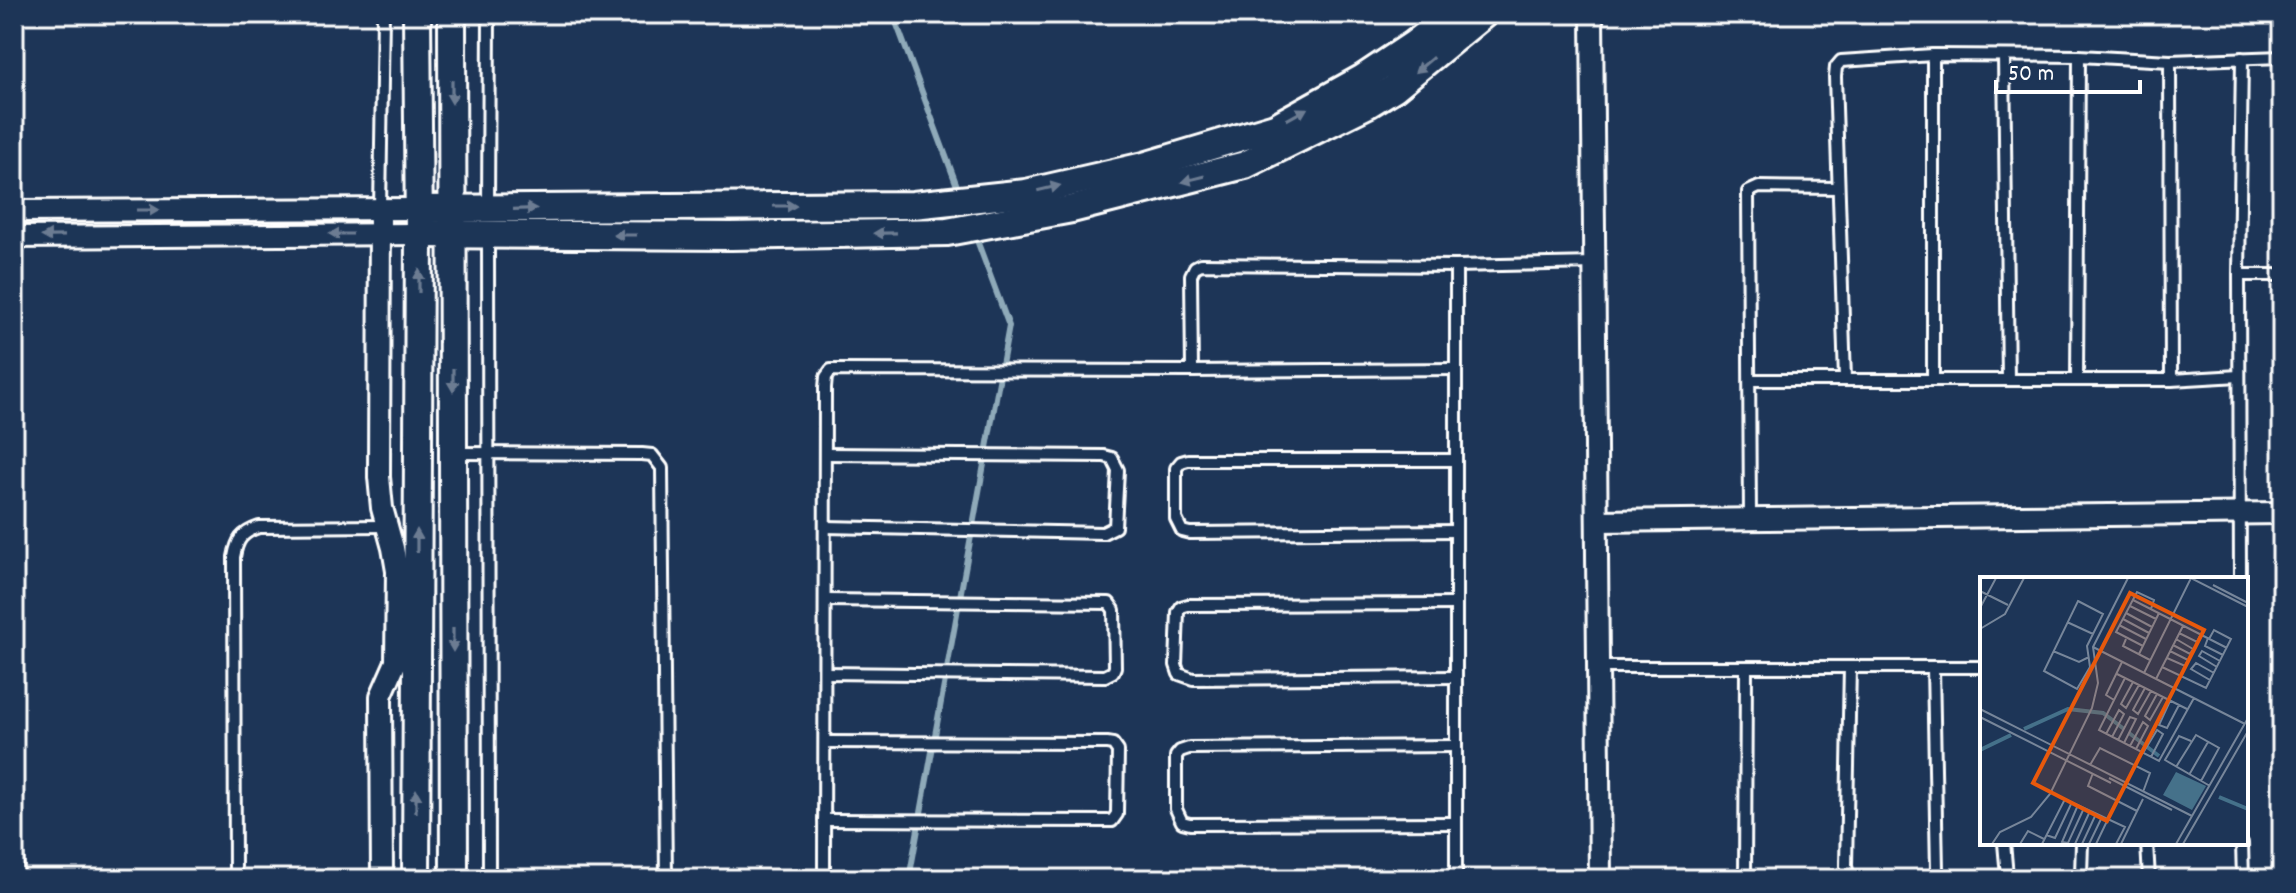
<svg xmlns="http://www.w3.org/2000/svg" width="2296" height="893" viewBox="0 0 2296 893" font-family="Dekko,sans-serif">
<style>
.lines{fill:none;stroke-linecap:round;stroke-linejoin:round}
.stream{stroke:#8faab9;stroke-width:6}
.service-casing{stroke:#fff;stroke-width:16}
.minor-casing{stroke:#fff;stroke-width:26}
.tertiary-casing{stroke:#fff;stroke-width:32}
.service{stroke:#1d3557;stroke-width:10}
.minor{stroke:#1d3557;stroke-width:20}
.tertiary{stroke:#1d3557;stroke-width:26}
.oneway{fill:#6c7c92}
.inset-river{fill:none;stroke:#45718a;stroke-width:4}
.inset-road{fill:none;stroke:#77869a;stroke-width:2}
.view{fill:#e8590c;fill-opacity:0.15;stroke:#e8590c;stroke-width:4}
.inset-edge{fill:none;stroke:#fff;stroke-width:4}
</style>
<rect width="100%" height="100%" fill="#1d3557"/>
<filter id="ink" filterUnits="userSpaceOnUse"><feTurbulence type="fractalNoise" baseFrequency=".0125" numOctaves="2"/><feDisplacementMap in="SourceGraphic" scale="16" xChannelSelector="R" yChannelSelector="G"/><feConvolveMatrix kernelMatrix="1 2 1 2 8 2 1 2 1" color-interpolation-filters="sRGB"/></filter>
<g filter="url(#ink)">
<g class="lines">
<!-- stream -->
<g class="stream">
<polyline points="893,14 960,194"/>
<polyline points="909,879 1009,326 975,235"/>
</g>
<defs>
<g id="service">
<polyline points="1933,55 1933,379"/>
<polyline points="2004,56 2008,380"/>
<polyline points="2170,61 2171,380"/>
<polyline points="380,209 383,14"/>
<polyline points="488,209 489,14"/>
<polyline points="488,237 489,879"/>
<polyline points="2239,275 2282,275"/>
<polyline points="1192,371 1191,275 1195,267 1201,264 1456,266 1595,263"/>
<polyline points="1845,379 1835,77 1836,67 1841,61 1933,55 2079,56 2170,61 2282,57"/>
<polyline points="2077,379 2079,56"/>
<polyline points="1750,380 2171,380 2239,376"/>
<polyline points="454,453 642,454 652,455 662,468 666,879"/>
<polyline points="1750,517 1748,192 1759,187 1838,188"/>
<polyline points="825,527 1103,533 1115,527 1118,470 1112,458 1104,456 825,454"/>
<polyline points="1456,531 1190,533 1182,531 1176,519 1176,468 1181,462 1188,460 1456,460"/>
<polyline points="2240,579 2239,275 2242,58"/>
<polyline points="825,600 1109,603 1114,610 1115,667 1113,672 1105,676 825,673"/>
<polyline points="1598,667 1982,667"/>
<polyline points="1933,668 1937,870 1935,879"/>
<polyline points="1456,677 1193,679 1179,674 1176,665 1178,612 1181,607 1188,605 1456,604"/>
<polyline points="1456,746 1189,748 1180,751 1176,756 1176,809 1182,822 1190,824 1456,823"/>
<polyline points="14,765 18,879"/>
<polyline points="824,820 1112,821 1117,814 1118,751 1113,744 1107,743 825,742"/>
<polyline points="2004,843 2007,876 2013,879"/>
<polyline points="2147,843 2149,879"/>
<polyline points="2242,843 2243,879"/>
<path d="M235 879 234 557C237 540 241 533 259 527L387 526"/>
<polyline points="824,879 825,388 826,377 831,370 1192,371 1456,369"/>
<polyline points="1456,879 1456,266"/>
<polyline points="1745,879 1746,668"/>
<polyline points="1849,879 1846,866 1850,667"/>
<polyline points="2071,879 2081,874 2082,843"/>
</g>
<g id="minor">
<polyline points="1592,14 1600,879"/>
<polyline points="380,209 379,477 382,508 393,548 397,571 396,662 381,696 382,879"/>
<polyline points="14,211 419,209"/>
<polyline points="14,237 419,234"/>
<polyline points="1597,521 2282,513"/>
</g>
<g id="tertiary">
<polyline points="452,14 454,879"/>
<polyline points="419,209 913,205 1026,193 1144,166 1275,127 1363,78 1414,44 1453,14"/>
<polyline points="419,234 731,236 947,232 1072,209 1245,165 1368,104 1394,88 1484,14"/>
<polyline points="416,879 419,234 417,14"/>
</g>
</defs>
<!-- service casing -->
<use href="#service" class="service-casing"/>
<!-- minor casing -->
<use href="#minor" class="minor-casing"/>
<!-- tertiary casing -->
<use href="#tertiary" class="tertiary-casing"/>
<!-- service -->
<use href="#service" class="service"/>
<!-- minor -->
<use href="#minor" class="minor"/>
<!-- tertiary -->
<use href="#tertiary" class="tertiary"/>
</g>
<!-- one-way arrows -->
<defs><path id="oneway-solid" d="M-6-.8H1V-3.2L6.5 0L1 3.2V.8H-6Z" transform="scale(2)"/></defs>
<g class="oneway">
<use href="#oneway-solid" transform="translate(1424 65) rotate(140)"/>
<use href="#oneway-solid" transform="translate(452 92) rotate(90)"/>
<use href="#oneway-solid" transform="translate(1297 114) rotate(-29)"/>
<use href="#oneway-solid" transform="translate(1193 179) rotate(166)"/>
<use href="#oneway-solid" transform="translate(1049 188) rotate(-13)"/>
<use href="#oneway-solid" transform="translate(785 206)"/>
<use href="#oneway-solid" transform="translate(525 209) rotate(-2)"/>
<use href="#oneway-solid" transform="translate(148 210)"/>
<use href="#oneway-solid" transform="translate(885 233) rotate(179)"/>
<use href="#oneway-solid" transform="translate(341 234) rotate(180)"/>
<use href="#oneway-solid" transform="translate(625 235) rotate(-180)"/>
<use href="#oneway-solid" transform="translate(53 236) rotate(179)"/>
<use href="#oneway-solid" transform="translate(419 281) rotate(-90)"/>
<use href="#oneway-solid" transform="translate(453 380) rotate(90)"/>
<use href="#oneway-solid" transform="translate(417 541) rotate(-90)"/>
<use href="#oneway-solid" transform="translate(453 640) rotate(90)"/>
<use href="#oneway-solid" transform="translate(416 801) rotate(-90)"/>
</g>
</g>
<!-- overview -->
<g transform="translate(1980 577)">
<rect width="268" height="268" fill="#1d3557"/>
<path d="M196 195 226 209 212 233 183 218Z" fill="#45718a"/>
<path class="inset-river" d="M44 152 88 132 123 136 144 152M149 156 179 179M0 173 31 158M239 220 268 232"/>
<path class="inset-road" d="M233 8 268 26M0 14 28 28M153 23 247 71M98 24 123 37 107 69 110 90 97 112 64 94ZM150 29 176 42M0 31 16 1M146 36 172 50M143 42 169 56M87 45 113 57M139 48 166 62M0 52 25 37 44 1M199 56 217 65 221 57M228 61 225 69 243 78M146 62 143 69 170 83M193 68 210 77 213 72 196 62M163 69 136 55 157 15 174 23 171 32M113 70 265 147M73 74 99 85 109 80M159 77 179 36M187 81 205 89 208 83 190 74M182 90 226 111 251 62 234 53 229 62M237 90 219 79 222 74 240 84M164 96 211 1 268 30M137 97 207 132M145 101 119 153 179 184 214 121M176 102 203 49M230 103 211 92 216 86 234 96M153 105 141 127 146 131 159 108M165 111 153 133 158 137 171 114M177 117 165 139 170 143 183 120M134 123 126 118 142 85M190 124 179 148 187 151 199 128M0 132 212 239M0 140 131 206M126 157 139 133 144 137 132 160M138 163 150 140 156 142 144 166M211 164 199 159 185 183 230 209M150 169 163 145 168 149 156 172M163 176 177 153 183 157 171 180M110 188 120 171 170 196 163 215M196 190 216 158 239 171 221 204M113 196 108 209 157 234M209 198 228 165M129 201 192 233M98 228 82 265 88 266 104 231M66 258 75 261 92 225M12 267 20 255 51 240 70 217 112 131 118 106 113 70 148 1M40 267 48 254 64 262M62 267 85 222 145 250 136 267M95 267 110 234M102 267 116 237M109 267 122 240M116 267 128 242M141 267 163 222M196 267 268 141M203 267 268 154"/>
<path class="view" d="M150 16 224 53 127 244 53 206Z"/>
<rect width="268" height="268" class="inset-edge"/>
</g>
<!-- margin -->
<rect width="2296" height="893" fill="none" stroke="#1d3557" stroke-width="48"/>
<rect x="24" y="24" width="2248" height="845" fill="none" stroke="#fff" stroke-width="3" filter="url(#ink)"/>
<!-- scale -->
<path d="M1996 80v12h144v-12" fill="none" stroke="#ffffff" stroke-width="4"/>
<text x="2008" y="80" font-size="24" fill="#ffffff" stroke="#1d3557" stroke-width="6" paint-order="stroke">50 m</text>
</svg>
